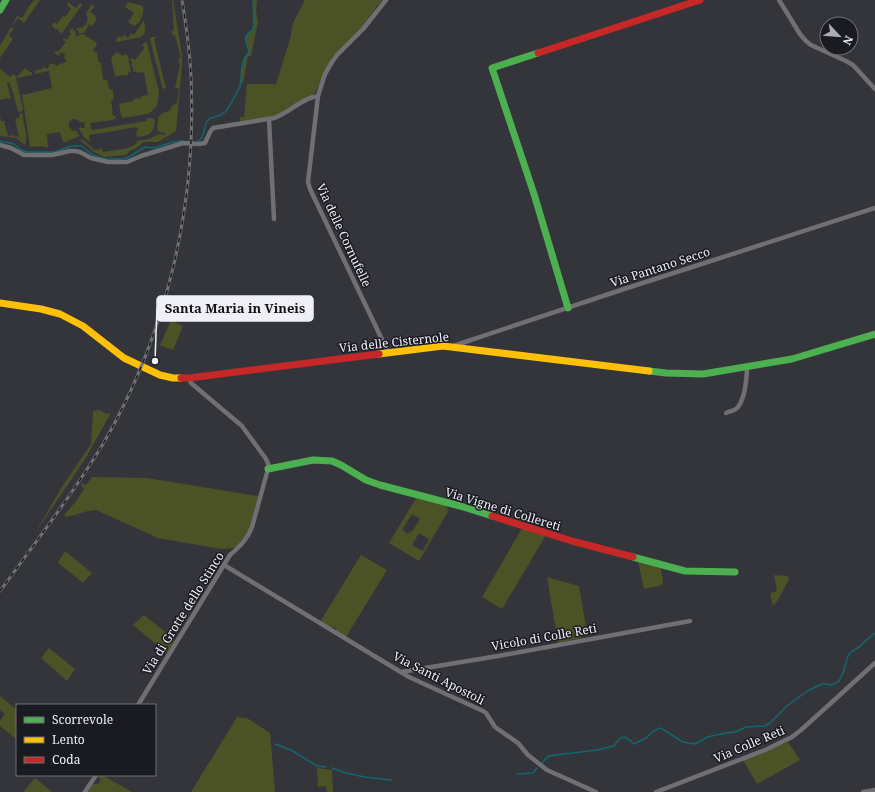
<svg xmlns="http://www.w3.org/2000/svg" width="875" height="792" viewBox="0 0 875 792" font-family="'Noto Serif',serif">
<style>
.green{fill:#4b5225;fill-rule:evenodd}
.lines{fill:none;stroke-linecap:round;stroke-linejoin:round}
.stream{stroke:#116770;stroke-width:1.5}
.street{stroke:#6f6f74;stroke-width:4.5}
.fast{stroke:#4caf50;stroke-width:7}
.slow{stroke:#ffc107;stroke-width:7}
.jam{stroke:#c62828;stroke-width:7}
.rail-casing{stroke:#6f7074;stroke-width:3}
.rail{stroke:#1a1b20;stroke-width:1.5;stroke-dasharray:4.5;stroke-linecap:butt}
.labels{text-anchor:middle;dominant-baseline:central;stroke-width:3;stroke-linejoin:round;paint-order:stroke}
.street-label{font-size:12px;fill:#eeeff7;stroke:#1a1b20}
.leader{fill:none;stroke:#eeeff7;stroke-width:1.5}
.callout-dot{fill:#eeeff7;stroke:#1a1b20;stroke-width:1.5}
.callout{fill:#eeeff7;stroke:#eeeff7;stroke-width:1.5}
.callout-label{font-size:13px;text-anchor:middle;font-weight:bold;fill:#111}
</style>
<rect width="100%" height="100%" fill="#34353b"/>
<!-- green -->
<g class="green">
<polygon points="34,0 40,0 24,23 18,18 11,27 14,30 14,31 12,30 9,36 13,39 0,58 0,46 15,20 17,16 22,18 27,10 27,9"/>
<path d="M172 0H173L182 55V65L176 131 158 142H144L136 148 131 150 126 155 104 157 94 152 80 140 82 139 95 150 102 149 103 152C114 150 129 150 137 143V141L149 139 159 134 165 135V133L158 131C157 127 157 117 161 114 166 111 169 114 172 106L177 103 179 88H175L180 65 178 58H181L175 35H172V31L174 30Z"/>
<path d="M253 0H257L256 11 258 22 251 56H248L243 83H241L242 67 244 59 249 50C246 42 242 35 252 31L254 25Z"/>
<polygon points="305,0 383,0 378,5 362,27 333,56 315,93 309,98 276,117 240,122 240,117 244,117 247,84 276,84 290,39 293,23"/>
<polygon points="68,2 76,8 80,3 82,5 62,33 60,33 58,29 55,29 52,26 54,22 57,24 63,16 65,17 71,9 67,5"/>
<path d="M128 2 143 6C144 14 142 22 134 26L128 22 134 13 125 7Z"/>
<path d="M92 4 95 6 90 12 96 16 95 18 97 19 92 26 89 24 84 33H79L76 28C85 29 90 22 86 13Z"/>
<path d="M144 20V21C145 27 147 33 141 37L117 42 115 41 119 36 122 38 124 35 128 38 131 33 134 35Z"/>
<path d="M72 28 75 31 76 36H79V34H83L97 43 96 46 93 50 97 53 99 63H101L103 80H107L109 89 113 90 114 99 111 100 113 116H116V117L113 120 90 123 92 130 146 121 148 118H151L154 119C155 123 155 121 154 126 152 135 146 136 137 137L136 131H138L137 127 89 135 90 142 84 137 79 129 81 126V128H85L84 122H80L78 120 73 119 69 122V127L73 131H76L80 136 63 143 60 132 47 134 48 147H44L42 146 30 147 22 95 52 88 49 71 35 74V71L42 69 44 67 47 69 51 63 58 66 60 63 62 64 65 62H66L67 61 64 58 65 54 61 52 59 56 54 53 56 51 58 52 66 42 63 40 64 38 67 40 71 34 69 32Z"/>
<polygon points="152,37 156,37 157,38 154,39 166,89 162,88 162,86 150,40 151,38"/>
<polygon points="146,42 147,43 159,92 157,106 151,112 147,114 123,118 121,115 119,104 133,101 133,99 141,98 141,96 148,95 144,72 137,73 137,71 133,72 133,68 131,66 132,62 130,60 132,58 135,60 144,49 144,47 142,45 144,43"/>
<polygon points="117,52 123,56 125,54 128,56 131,72 128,73 128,75 115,76 111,58 115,53 116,53"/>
<polygon points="25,68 30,72 32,72 32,75 16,78 23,109 23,111 18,112 14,96 9,82 7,83 11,99 9,99 8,98 0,100 0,69 10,77 13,74 17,77"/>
<path d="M21 113 22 114 23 116C23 126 29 135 25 145L16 138 0 136V116L1 121H4L8 136 14 135 15 137 18 136V137H19L15 119 20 117 19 114Z"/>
<polygon points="171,320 183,326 173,350 160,345"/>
<polygon points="100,410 106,414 111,413 85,459 35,533 62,487 91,444 93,411"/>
<polygon points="92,477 147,478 258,496 251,525 248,532 239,545 234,548 221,549 158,538 96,510 88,511 67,517 64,515 77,500 84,489 81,485 82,483 86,485"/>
<path d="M416 498 447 505V509L449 510 419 561 389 543ZM412 514 420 519 412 532 410 531 408 534 402 530ZM419 533 429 539 423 551 412 545Z"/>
<polygon points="522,528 546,535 502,609 482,597"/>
<polygon points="65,551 92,573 83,583 58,563"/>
<polygon points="361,555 387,570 346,637 335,631 336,628 333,627 331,628 320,622"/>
<polygon points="638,562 660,566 663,581 662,585 644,589"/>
<polygon points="774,575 788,576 789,579 778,600 773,606 770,593 777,591"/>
<polygon points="547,577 579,586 587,632 582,633 581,638 558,643"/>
<polygon points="144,615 175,640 167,653 133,625"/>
<polygon points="49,648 75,669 67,681 41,658"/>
<polygon points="0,696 17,710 17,736 15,738 0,726 0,721 5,714 0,710"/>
<polygon points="237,717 247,718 270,733 275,792 191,792"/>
<polygon points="788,742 800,760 757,784 743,760"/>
<polygon points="317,768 332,770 333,792 327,792 326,786 318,787"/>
<polygon points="98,775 102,775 132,792 88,792 93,784 98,784 101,780 97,776"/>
<polygon points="35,778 52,792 23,792"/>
</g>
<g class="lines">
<!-- stream -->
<g class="stream">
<polyline points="0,141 14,144 21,150 27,152 53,152 58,151 71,146 81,146 92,154 98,157 106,159 122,159 129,157 145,147 154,148 173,142 182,141"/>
<path d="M197 142C205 138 203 128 207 121L211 118 221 115 226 111 230 105 240 87 242 67 244 59 249 52C247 43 241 36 252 31L254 25 253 0"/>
<polyline points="275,744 291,750 317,766 326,767"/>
<path d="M542 763 548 756 597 750 614 746C622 734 624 735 634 744L646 738 655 730 661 728 664 730 683 742 694 744 699 742 707 737 726 733 735 732 746 727 765 726 770 723 788 705 809 690 822 684H826L832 685 839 681 843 673 848 656 851 652 859 647 869 638 875 633"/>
<path d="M332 768C351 776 372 778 392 780"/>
<polyline points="517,774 533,773 537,768"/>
</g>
<!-- street -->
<g class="street">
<polyline points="386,0 363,29 337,55 332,62 325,74 318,96 308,182 310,189 388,352"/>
<polyline points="779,0 800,34 806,41 811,45 846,61 853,65 875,89"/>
<polyline points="269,119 274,219"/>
<path d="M0 145 11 148 24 155H52L70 151H75L80 152 91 158 108 162H127L141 156 183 143 199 144 205 143 210 132 213 128 274 118C289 113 302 98 318 96"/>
<polyline points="453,346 618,291 875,208"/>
<path d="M726 413C730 411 735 411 738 407 745 398 747 378 747 367"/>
<polyline points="224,565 409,677 483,711 486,713 495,727 518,743 528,755 547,770 596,792"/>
<polyline points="401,672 498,656 690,621"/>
<path d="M138 705 230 555C240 546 247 540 252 527L268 469 269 466 266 459 242 426 191 383 189 378"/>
<polyline points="85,792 96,775"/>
<polyline points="656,792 765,750 792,737 801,730 831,703 875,663"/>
<polyline points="863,792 875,790"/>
</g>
<!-- fast -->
<g class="fast">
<polyline points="0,10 6,0"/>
<polyline points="538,53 492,68 534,194 568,308"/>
<polyline points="649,371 666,373 703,374 792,359 875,334"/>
<polyline points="268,469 313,460 332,461 341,465 366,480 380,485 460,506 492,516"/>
<polyline points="633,557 685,571 735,572"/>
</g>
<!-- slow -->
<g class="slow">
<polyline points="0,303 41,309 60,314 83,326 124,358 160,375 173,378 181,378"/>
<polyline points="379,354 443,346 649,371"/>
</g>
<!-- jam -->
<g class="jam">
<polyline points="538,53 700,0"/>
<polyline points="181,378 189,378 379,354"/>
<polyline points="492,516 572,541 633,557"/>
</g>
<defs>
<path id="rail" d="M0 591C35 543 72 495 103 444 167 334 197 204 191 77 190 51 186 25 182 0"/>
</defs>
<!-- rail casing -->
<use href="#rail" class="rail-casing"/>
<!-- rail -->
<use href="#rail" class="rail"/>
</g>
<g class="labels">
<!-- street labels -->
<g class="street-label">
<text transform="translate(344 235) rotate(65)">Via delle Cornufelle</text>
<text transform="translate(660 267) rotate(-18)">Via Pantano Secco</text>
<text transform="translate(394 342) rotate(-6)">Via delle Cisternole</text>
<text transform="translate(503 509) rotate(17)">Via Vigne di Collereti</text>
<text transform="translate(183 613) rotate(-58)">Via di Grotte dello Stinco</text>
<text transform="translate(544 637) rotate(-10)">Vicolo di Colle Reti</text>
<text transform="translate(439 678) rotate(27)">Via Santi Apostoli</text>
<text transform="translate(749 744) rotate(-23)">Via Colle Reti</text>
</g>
</g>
<!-- callouts -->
<path class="leader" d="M155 361L157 308"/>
<circle class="callout-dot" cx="155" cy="361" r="4"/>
<rect class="callout" x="157" y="296" width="156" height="25" rx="4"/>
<g class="callout-label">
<text x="235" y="313">Santa Maria in Vineis</text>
</g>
<!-- legend -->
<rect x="16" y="704" width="140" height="72" fill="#1a1b20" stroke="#6f7076"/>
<rect x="24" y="717" width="20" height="6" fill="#4caf50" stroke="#6f7076"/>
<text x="52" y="724" font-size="12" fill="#eeeff7">Scorrevole</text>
<rect x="24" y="737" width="20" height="6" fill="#ffc107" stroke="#6f7076"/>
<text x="52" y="744" font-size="12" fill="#eeeff7">Lento</text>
<rect x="24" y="757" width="20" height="6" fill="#c62828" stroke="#6f7076"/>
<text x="52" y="764" font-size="12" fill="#eeeff7">Coda</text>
<!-- north arrow -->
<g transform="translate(839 36) rotate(116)"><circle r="19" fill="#1a1b20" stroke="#6f7076"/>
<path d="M0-3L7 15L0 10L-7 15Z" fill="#adaeb5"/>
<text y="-6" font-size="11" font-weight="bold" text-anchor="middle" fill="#eeeff7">N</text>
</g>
</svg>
